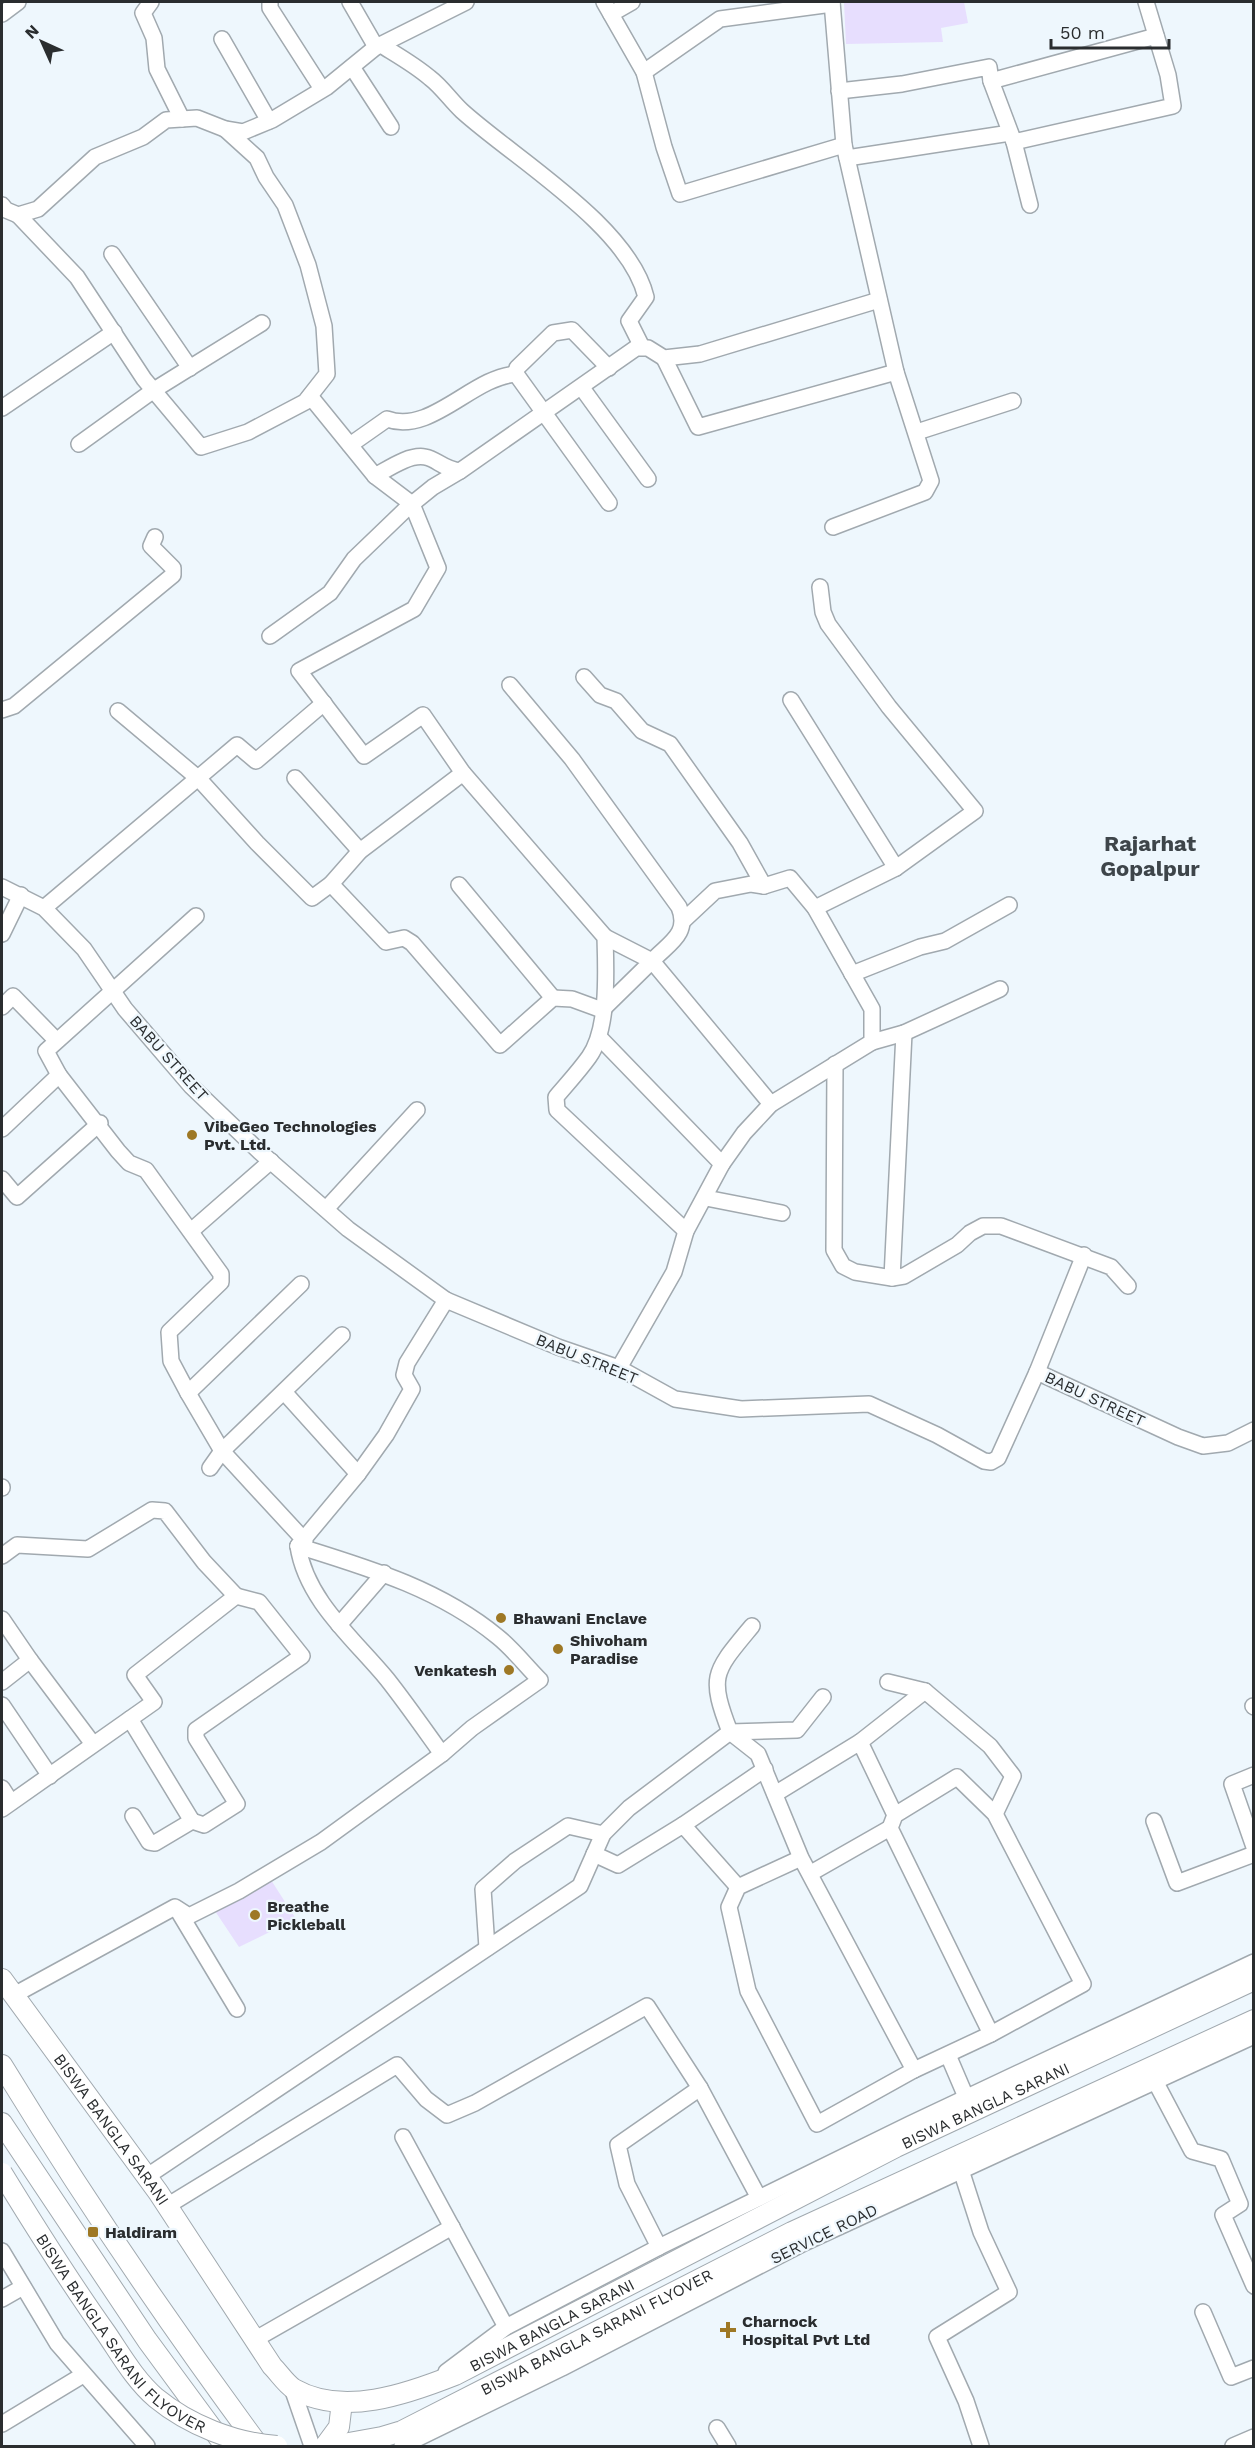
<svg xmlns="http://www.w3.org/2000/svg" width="1255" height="2448" viewBox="0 0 1255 2448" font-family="'Work Sans',sans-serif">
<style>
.green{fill:#e7defe}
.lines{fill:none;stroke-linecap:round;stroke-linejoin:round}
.minor-casing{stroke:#a1a9af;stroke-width:18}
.major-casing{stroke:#a1a9af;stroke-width:22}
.minor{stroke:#fff;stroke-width:15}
.major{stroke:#fff;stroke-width:20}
.major-bridge-casing{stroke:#a1a9af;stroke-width:22;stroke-linecap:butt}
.major-bridge{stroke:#fff;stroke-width:20}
.poi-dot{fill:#9e7825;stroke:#eef7fd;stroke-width:2}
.labels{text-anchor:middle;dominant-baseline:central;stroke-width:4.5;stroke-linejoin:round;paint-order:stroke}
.street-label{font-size:16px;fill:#2a2d2f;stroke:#eef7fd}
.poi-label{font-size:16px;font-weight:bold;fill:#2a2d2f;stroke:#eef7fd;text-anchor:start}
.district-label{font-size:22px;font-weight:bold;fill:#3e454a;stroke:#eef7fd}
</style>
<rect width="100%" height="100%" fill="#eef7fd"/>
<!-- green -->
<g class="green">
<polygon points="844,2 964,2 968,23 941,28 943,42 846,44"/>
<polygon points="271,1880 296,1919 239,1947 215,1911"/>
</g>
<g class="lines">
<defs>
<g id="minor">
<polyline points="151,2 143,13 154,38 157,69 182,119"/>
<polyline points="270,2 270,8 322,89"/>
<polyline points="350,2 376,47"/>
<polyline points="604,2 644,72 664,147 680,194 844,145"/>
<polyline points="832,2 844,145 896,372 931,481 925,492 833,527"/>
<polyline points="2,14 18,2"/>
<polyline points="611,14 632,2"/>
<polyline points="222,39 269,121"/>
<path d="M381 45C397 55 415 65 430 78 442 87 451 101 462 111 515 159 629 226 646 297L629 321 642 347"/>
<polyline points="352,67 391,127"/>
<polyline points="644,72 720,19 832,4"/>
<polyline points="991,81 1014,142 1030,205"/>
<polyline points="839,91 902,84 989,67 991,81 1156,36"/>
<polyline points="1014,142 1173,106 1168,75 1146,2"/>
<polyline points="847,158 1010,133"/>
<polyline points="2,205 6,210 18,215 38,209 95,157 143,137 166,120 197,118 225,129 243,132 272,120 327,87 376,47 466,2"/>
<polyline points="18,215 77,277 144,379 201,447 248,432 305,402 327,374 324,326 308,265 285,205 266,177 257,158 225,129"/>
<polyline points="112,254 190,368"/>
<polyline points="664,358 698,427 896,372"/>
<polyline points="582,388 648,479"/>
<path d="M310 396 375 476C388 469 409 454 425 457 437 459 443 469 460 471L636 348H648L664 358 700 354 879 300"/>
<polyline points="2,408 114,332"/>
<polyline points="917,432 1013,401"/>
<polyline points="79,444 154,390 262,323"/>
<path d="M350 445 387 419C431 435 472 377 516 374"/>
<path d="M375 476 412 504 438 568 414 609 299 671 364 756 423 715 463 773 605 937C606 970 609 1029 589 1057 579 1071 567 1084 556 1097L557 1110 686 1231"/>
<polyline points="609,503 516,374 517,368 553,333 572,330 609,368"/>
<polyline points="270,636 330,593 354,559 407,508 433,487 460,471"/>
<polyline points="584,677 600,695 616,701 642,731 670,744 740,843 764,886"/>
<path d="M510 685 572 759 679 907C690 934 669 943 652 961L771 1104"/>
<polyline points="791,700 896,868"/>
<polyline points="2,710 14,706 173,575 173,568 151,546 155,537"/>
<polyline points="118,711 199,779 257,843 312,898 331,884 360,851 463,773"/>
<polyline points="295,778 360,851"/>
<polyline points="331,884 386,942 404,938 412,943 500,1045 553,998 572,999 602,1010 652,961 605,937"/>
<polyline points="459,885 553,998"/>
<polyline points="2,887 44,908 84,949 125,1009 191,1086 260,1152 348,1229 446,1300 558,1347 619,1368 675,1399 741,1409 869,1404 937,1435 984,1461 991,1462 998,1458 1037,1372 1178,1437 1203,1446 1228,1443 1254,1430"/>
<polyline points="44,908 237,745 256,761 324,703"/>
<polyline points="815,908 896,868 975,811 889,707 828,624 823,612 820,587"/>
<polyline points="196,916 46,1051 59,1075 118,1151 129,1163 146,1170 221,1274 221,1282 169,1332 171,1361 188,1393 301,1284"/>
<polyline points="2,934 21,895"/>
<polyline points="852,974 920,947 945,941 1009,905"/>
<polyline points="2,1007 13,996 56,1040"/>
<polyline points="599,1037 722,1164"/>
<polyline points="872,1042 904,1033 1000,989"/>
<polyline points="835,1064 834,1250 843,1266 855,1272 892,1278 904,1276 957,1245 970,1233 983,1226 1001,1226 1111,1267 1128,1286"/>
<polyline points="2,1129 59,1075"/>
<polyline points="2,1179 17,1197 100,1123"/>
<polyline points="706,1198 782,1213"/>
<polyline points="326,1209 417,1110"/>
<polyline points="191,1231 271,1161"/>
<polyline points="892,1278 904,1033"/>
<polyline points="619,1368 674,1272 686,1231 722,1164 744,1133 771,1104 872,1042 872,1009 815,908 790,878 764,886 751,884 715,891 684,920"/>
<polyline points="1037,1372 1084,1255"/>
<polyline points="188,1393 222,1451 305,1541"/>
<polyline points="285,1393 358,1474"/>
<polyline points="210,1468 222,1451 342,1335"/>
<polyline points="2,1488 2,1487"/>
<polyline points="298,1546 358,1474 386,1435 412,1389 404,1375 407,1363 446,1300"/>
<path d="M298 1546C306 1600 354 1639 387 1679 406 1703 424 1729 442 1754"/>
<polyline points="2,1556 17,1545 88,1549 152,1510 165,1511 204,1562 236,1596 135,1675 154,1702 2,1809"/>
<polyline points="2,1619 30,1660 2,1682"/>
<polyline points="339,1625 384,1573"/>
<path d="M752 1626C714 1672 708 1675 730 1732L797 1730 823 1697"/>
<polyline points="30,1660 93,1744"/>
<polyline points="888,1682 925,1691 990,1746 1013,1776 995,1814"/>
<polyline points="2,1705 50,1776"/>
<polyline points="1253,1706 1254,1707"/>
<polyline points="130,1719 192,1821 155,1843 149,1842 133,1816"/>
<polyline points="860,1742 925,1691"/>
<polyline points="1254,1775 1232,1784 1254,1847"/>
<polyline points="2,1788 11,1802"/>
<polyline points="775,1794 860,1742 895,1815 890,1828 991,2034 1083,1984 995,1814 957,1777 895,1815"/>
<polyline points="192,1821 204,1825 237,1804 196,1738 196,1730 302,1656 259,1602 236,1596"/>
<polyline points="1154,1821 1177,1883 1254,1854"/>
<polyline points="683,1825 765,1769"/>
<polyline points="594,1854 618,1865 683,1825 738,1887"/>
<polyline points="811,1873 890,1828"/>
<polyline points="177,1909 237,2009"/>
<polyline points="487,1948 483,1889 515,1861 568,1826 603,1834"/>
<path d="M14 1995 175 1907 189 1916 239 1891 321 1842 442 1754 472 1728 540 1680C526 1666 513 1649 498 1637 440 1589 369 1568 298 1546"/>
<polyline points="948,2055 966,2097"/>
<polyline points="914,2070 991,2034"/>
<polyline points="1155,2081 1192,2151 1221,2159 1240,2204 1223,2215 1254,2286"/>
<polyline points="403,2137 506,2327"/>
<polyline points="961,2170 981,2232 1009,2292 937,2337 966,2401 981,2446"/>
<polyline points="146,2177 580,1886 603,1834 629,1808 730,1732 758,1754 801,1858 914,2070 817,2124 748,1991 729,1907 738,1887 801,1858"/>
<polyline points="167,2206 397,2065 426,2099 447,2115 475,2103 647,2006 700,2088 759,2198"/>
<polyline points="659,2247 627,2184 618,2145 700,2088"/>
<polyline points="2,2251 57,2343 147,2446"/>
<polyline points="2,2299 23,2287"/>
<polyline points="1203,2312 1231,2377 1254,2368"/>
<polyline points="254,2340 452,2227"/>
<polyline points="446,2372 506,2327 659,2247 910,2124 1254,1962"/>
<polyline points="292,2388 312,2446"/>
<polyline points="2,2424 83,2375"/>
<polyline points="717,2428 728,2446"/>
<polyline points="402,2446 562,2368 804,2243 1254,2036"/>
<polyline points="1233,2446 1254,2437"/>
</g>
<g id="major">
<path id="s1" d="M2 1979 158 2192 272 2366C279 2373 286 2384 294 2389 343 2417 407 2394 455 2375L896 2147 1254 1980"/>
<path d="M2 2065C82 2196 168 2323 259 2446"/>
<polyline points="2,2123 147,2340 225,2446"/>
<polyline points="325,2446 339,2427 342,2402"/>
<path id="s2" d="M332 2446 382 2437 402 2431 792 2232 1254 2020"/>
</g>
</defs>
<!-- minor casing -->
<use href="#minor" class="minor-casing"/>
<!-- major casing -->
<use href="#major" class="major-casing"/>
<!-- minor -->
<use href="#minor" class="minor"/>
<!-- major -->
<use href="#major" class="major"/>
<defs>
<g id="major-bridge">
<path id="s3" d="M2 2173C35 2227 69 2281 106 2333 121 2355 135 2380 156 2398 189 2425 234 2443 277 2446"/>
</g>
</defs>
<!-- major-bridge casing -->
<use href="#major-bridge" class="major-bridge-casing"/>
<!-- major-bridge -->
<use href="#major-bridge" class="major-bridge"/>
</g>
<!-- markers -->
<g class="poi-dot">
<circle cx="192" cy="1135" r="6"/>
<circle cx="501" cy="1618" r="6"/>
<circle cx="558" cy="1649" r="6"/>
<circle cx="509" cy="1670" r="6"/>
<circle cx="255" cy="1915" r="6"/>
<rect x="87" y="2226" width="12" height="12" rx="3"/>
<path d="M725 2321h6v6h6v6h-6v6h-6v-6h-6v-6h6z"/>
</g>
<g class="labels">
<!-- street labels -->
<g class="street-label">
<text transform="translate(169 1058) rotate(48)">BABU STREET</text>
<text transform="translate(587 1359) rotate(22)">BABU STREET</text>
<text transform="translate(1095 1399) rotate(25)">BABU STREET</text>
<text stroke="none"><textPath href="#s1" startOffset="1266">BISWA BANGLA SARANI</textPath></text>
<text stroke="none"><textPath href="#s1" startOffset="186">BISWA BANGLA SARANI</textPath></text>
<text transform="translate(824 2234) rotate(-26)">SERVICE ROAD</text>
<text stroke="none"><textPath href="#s1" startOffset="780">BISWA BANGLA SARANI</textPath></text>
<text stroke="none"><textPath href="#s3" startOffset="202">BISWA BANGLA SARANI FLYOVER</textPath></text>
<text stroke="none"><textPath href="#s2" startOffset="290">BISWA BANGLA SARANI FLYOVER</textPath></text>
</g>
<!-- poi labels -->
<g class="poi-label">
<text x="204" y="1126">VibeGeo Technologies<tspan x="204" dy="18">Pvt. Ltd.</tspan></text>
<text x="513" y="1618">Bhawani Enclave</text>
<text x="570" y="1640">Shivoham<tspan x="570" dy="18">Paradise</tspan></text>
<text x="497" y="1670" text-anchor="end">Venkatesh</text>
<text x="267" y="1906">Breathe<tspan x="267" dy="18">Pickleball</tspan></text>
<text x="105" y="2232">Haldiram</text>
<text x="742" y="2321">Charnock<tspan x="742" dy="18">Hospital Pvt Ltd</tspan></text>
</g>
<!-- district labels -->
<g class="district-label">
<text x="1150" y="843">Rajarhat<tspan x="1150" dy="25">Gopalpur</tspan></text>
</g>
</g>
<!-- border -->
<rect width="1255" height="2448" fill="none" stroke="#2a2d2f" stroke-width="6"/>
<!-- north arrow -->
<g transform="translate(42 42) rotate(315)" stroke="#eef7fd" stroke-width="4.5" paint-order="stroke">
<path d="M0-4.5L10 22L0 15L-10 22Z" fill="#2a2d2f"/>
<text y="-9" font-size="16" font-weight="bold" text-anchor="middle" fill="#2a2d2f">N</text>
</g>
<!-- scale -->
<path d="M1051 39v9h118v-9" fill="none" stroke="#2a2d2f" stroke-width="3"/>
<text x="1060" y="39" font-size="18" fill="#2a2d2f" stroke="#eef7fd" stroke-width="4.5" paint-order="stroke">50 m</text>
</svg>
